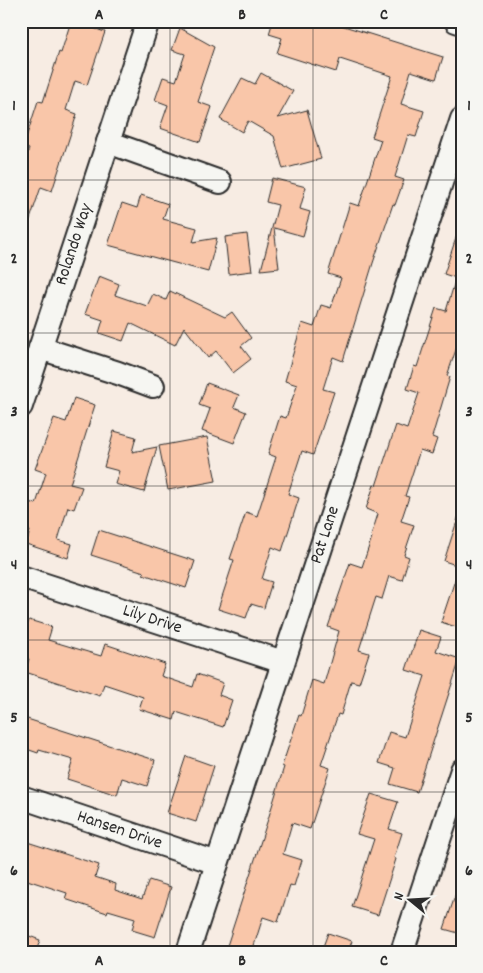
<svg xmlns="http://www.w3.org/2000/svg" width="483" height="973" viewBox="0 0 483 973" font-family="Dekko,sans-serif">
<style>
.building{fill:#f9c6a9;stroke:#2b2b2b}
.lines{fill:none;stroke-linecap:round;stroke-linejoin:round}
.minor-casing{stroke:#2b2b2b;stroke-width:26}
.minor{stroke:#f6f6f2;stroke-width:22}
.grid{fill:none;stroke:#2b2b2b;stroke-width:1;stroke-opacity:0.55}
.labels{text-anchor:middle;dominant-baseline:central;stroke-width:4.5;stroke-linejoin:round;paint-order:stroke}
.street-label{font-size:18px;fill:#2b2b2b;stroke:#f6f6f2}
.neatline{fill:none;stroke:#2b2b2b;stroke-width:2}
.grid-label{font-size:16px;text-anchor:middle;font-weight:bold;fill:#2b2b2b}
</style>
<rect width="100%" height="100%" fill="#f7ece3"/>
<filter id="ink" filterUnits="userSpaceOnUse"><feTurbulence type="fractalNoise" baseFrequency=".02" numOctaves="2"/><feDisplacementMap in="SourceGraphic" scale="10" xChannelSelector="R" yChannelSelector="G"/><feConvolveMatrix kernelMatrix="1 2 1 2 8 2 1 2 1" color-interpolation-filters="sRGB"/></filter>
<g filter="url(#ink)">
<!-- building -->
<g class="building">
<polygon points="71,21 95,21 93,28 105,32 87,85 75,81 66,110 77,114 52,191 41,187 24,237 21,236 21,172 29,149 23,147 38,101 43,102 59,52 61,53"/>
<polygon points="273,21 328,21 443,57 436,79 411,71 401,104 424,111 416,137 408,135 395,177 404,180 395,205 393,204 373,263 343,361 333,357 323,389 334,392 313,455 302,451 288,494 299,498 282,551 272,547 262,579 272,582 264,608 251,604 246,618 218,609 234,560 230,559 246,512 257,516 276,457 268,454 280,416 286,418 297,385 285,381 302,323 314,327 321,305 331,308 341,278 328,274 350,203 359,206 381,140 372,137 392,76 340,59 336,72 277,53 282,38 269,34"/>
<polygon points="180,28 214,47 200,89 202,90 198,102 212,107 200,142 160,128 168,105 155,100 163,77 176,81 185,54 172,50"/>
<polygon points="261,73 293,91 278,118 307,110 321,159 283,169 274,136 248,121 242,132 220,119 242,78 255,84"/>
<polygon points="272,178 306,187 300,209 310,212 303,236 274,228 279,268 261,270 278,205 266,202"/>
<polygon points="141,195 168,204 163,219 197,228 193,242 217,238 208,272 108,245 122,203 137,208"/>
<polygon points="459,229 462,230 462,332 447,376 450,377 432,437 437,439 432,454 420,450 405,496 409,497 401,521 414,525 404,555 409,557 402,580 389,576 382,599 376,597 359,650 369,653 359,683 351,681 341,715 338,714 321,765 330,768 310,829 292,823 283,854 302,860 294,886 290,885 278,922 263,917 252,952 225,952 269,816 284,767 282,766 299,715 301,716 312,680 324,684 339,631 328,627 350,563 362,567 372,537 371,536 378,514 366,509 374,485 376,486 396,425 407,429 419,393 407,389 414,366 417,367 436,308 446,311 456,278 444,274"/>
<polygon points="247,234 252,271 229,274 225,237"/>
<polygon points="99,276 119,284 115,295 147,306 153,294 166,300 170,291 225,317 232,312 251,338 241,346 251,359 233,373 216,351 208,358 184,327 175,345 130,323 123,341 99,333 103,320 85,314"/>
<polygon points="207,383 239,395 234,407 246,412 234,443 202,431 210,409 199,405"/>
<polygon points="74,398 95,405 70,484 82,487 74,509 68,507 58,540 72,544 68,558 26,544 30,531 21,528 21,514 25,501 36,504 46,473 35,469 54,418 66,422"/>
<polygon points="114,431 136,437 132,452 157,447 144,492 115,484 119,471 104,467"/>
<polygon points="207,437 216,481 168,490 159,446"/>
<polygon points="459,515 462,515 462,567 444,561"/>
<polygon points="99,530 195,561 186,588 143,574 144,572 91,555"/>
<polygon points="459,568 462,569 462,629 441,622"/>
<polygon points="29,620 52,627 48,640 101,656 105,644 165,664 161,676 193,687 197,674 223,683 219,695 232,700 223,727 176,712 174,720 139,709 143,697 104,684 100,696 25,672 29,659 21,656 21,643"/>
<polygon points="419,630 441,637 436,651 460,659 417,792 390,784 395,768 379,763 389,732 405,737 425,676 406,670"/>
<polygon points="21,717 155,760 147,786 122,778 117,795 67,779 73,760 39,750 38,753 21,747"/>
<polygon points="186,756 214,766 196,822 167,813"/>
<polygon points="371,794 398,802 389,829 402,833 394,858 396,859 378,915 352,907 374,839 357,834"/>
<polygon points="21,840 99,865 95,877 116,884 115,890 142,899 149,880 171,887 155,937 132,930 135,918 108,910 107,913 65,899 67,893 21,878"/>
<polygon points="459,884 462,885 462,934 444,929"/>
<polygon points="21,933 40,940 36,952 21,952"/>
<polygon points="328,933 352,941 348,952 321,952"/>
</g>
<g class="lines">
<defs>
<g id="minor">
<polyline points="456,21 462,23"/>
<polyline points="108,142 220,182"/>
<polyline points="40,348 118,373 153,386"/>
<path id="s1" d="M21 406 148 21"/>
<path id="s2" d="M21 577 283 662"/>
<path id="s3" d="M21 797 217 863"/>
<path id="s4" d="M188 952 462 119"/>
<polyline points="402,952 462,770"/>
</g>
</defs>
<!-- minor casing -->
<use href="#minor" class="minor-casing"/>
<!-- minor -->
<use href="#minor" class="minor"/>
</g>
</g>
<!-- grid -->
<path class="grid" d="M170 21V952M313 21V952M21 180H462M21 333H462M21 486H462M21 640H462M21 792H462"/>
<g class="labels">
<!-- street labels -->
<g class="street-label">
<text stroke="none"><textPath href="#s1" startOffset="170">Rolando Way</textPath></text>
<text stroke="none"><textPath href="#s4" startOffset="439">Pat Lane</textPath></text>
<text stroke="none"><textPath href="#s2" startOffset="138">Lily Drive</textPath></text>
<text stroke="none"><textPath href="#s3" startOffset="104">Hansen Drive</textPath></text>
</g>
</g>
<!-- margin -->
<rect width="483" height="973" fill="none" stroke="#f6f6f2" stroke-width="55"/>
<!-- north arrow -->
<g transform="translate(410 900) rotate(288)" stroke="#f6f6f2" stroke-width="4" paint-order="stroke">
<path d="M0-4L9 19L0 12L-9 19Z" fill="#2b2b2b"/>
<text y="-8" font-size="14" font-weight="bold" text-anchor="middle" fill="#2b2b2b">N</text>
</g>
<rect x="28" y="28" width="428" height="918" class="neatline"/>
<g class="grid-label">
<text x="99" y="19">A</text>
<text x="242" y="19">B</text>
<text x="384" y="19">C</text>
<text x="14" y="110">1</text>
<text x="469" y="110">1</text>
<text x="14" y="263">2</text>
<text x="469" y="263">2</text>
<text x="14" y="416">3</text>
<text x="469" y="416">3</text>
<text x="14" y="569">4</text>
<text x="469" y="569">4</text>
<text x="14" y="722">5</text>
<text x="469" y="722">5</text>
<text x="14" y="875">6</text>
<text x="469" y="875">6</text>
<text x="99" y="965">A</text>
<text x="242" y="965">B</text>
<text x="384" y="965">C</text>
</g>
</svg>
